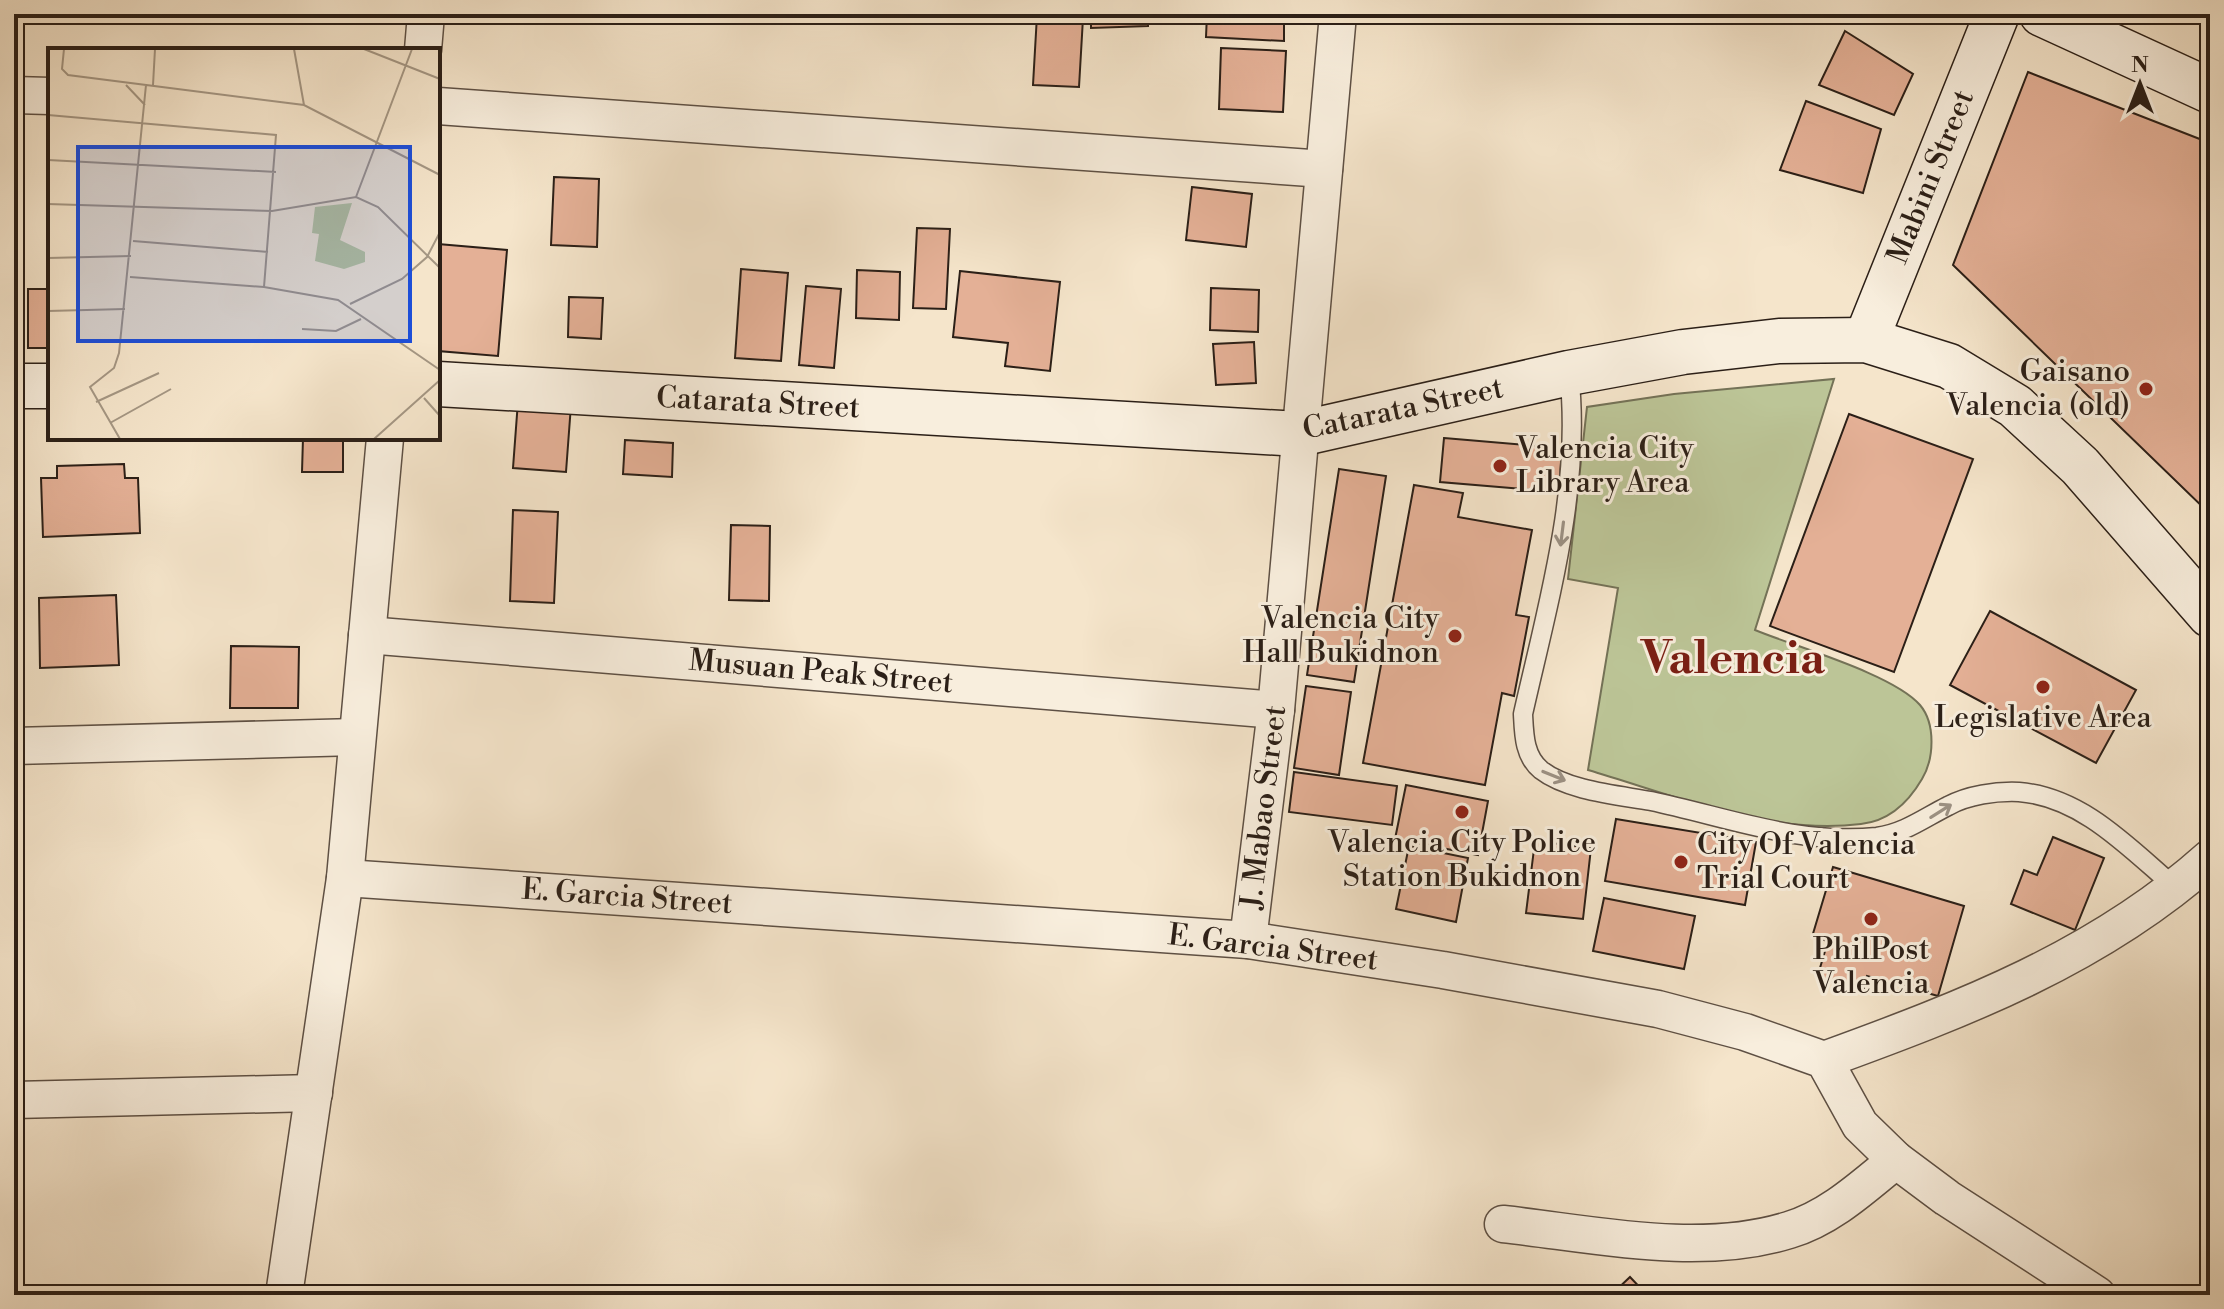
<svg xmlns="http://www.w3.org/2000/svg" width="2224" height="1309" viewBox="0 0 2224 1309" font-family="'Libre Bodoni',serif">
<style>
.green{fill:#bcc597;stroke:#747257;stroke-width:2}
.building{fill:#e4b096;stroke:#2b1f17;stroke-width:2}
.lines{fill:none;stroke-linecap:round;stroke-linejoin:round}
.lane-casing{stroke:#5e5044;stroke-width:21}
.street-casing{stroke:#5e5044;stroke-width:39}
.secondary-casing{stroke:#2b1f17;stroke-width:47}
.lane{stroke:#f8eedd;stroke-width:18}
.street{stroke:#f8eedd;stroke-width:36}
.secondary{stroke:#f8eedd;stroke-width:44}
.oneway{stroke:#9c9184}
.poi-dot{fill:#8f2418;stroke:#f8eedd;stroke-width:3}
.labels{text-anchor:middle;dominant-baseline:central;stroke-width:6;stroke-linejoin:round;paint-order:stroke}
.street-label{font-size:30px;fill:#2b1f17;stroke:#f8eedd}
.poi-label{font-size:30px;fill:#2b1f17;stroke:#f8eedd}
.town-label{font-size:46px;font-weight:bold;fill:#7a1f14;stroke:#f8eedd}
.inset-road{fill:none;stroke:#a49683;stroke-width:2}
.view{fill:#1d4ed8;fill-opacity:0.15;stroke:#1d4ed8;stroke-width:4}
.inset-edge{fill:none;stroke:#2b1f17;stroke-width:4}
</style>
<rect width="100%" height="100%" fill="#f5e5cb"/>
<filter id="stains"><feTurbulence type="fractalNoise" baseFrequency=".0025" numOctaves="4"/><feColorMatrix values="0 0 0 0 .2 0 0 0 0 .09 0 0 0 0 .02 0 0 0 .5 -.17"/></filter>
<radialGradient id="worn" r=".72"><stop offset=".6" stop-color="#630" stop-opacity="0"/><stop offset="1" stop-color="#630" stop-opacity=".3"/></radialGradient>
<!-- green -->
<path class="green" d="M1834 379 1755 630C1796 647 1893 674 1920 705 1936 724 1934 759 1922 779 1908 803 1889 821 1861 824 1769 836 1674 795 1588 770L1618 588 1568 579 1587 407 1674 394Z"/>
<!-- building -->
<g class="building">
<polygon points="1091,14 1148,14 1148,26 1091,28"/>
<rect x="1161" y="14" width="36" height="9"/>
<polygon points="1207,14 1284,14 1284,41 1206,37"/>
<polygon points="1037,15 1083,18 1079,87 1033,85"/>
<polygon points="1845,31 1913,74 1894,115 1819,85"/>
<polygon points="1221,48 1286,51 1283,112 1219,109"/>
<polygon points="2028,72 2210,143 2210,514 1953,265"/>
<polygon points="1806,101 1881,129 1863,193 1780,170"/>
<polygon points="14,150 17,150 19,207 14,208"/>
<polygon points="554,177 599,179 597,247 551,245"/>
<polygon points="1192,187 1252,194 1246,247 1186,240"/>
<polygon points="917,228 950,229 946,309 913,308"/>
<polygon points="438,244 507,250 498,356 438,351"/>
<polygon points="741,269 788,273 781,361 735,358"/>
<polygon points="14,270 19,270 20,324 14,324"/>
<polygon points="857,270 900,272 899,320 856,318"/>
<polygon points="960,271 1060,282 1050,371 1005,366 1008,343 953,337"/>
<polygon points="806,286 841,289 834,368 799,365"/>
<polygon points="1211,288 1259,290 1258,332 1210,330"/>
<rect x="28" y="289" width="22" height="59"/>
<polygon points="569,297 603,298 601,339 568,337"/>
<polygon points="1254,342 1256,383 1216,385 1213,344"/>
<polygon points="518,401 571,405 566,472 513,468"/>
<polygon points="1849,414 1973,459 1894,672 1770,626"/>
<polygon points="303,438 343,438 343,472 302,472"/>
<polygon points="1444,438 1562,448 1559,492 1440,482"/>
<polygon points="625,440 673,443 672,477 623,474"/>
<polygon points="124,464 125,478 138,478 140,533 43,537 41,478 57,478 57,466"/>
<polygon points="1339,469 1386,476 1354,682 1307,675"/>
<polygon points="1414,485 1463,493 1458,517 1532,530 1516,615 1529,617 1514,696 1502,693 1485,785 1363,763"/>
<polygon points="513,510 558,512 554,603 510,601"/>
<polygon points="731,525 770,526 769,601 729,600"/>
<polygon points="116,595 119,665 40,668 39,598"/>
<polygon points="1990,611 2136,690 2096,763 1950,685"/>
<polygon points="231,646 299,647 298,708 230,708"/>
<polygon points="1306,686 1351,692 1339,775 1294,768"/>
<polygon points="1294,772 1397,786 1392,825 1289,812"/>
<polygon points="1406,785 1488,801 1478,855 1395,839"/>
<polygon points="1616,819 1756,842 1745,905 1605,881"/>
<polygon points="2053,837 2104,858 2075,930 2011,904 2024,870 2037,875"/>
<polygon points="1535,841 1591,848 1583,919 1526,913"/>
<polygon points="1409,846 1468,858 1456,922 1396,909"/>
<polygon points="1833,867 1964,906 1938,996 1867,976 1863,991 1817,978 1828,941 1812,937"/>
<polygon points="1604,898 1695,916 1684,969 1593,951"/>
<polygon points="1630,1277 1647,1295 1611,1295"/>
</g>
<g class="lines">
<defs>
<path id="lane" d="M1569 373C1582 488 1548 603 1523 714 1524 734 1524 756 1541 770 1568 791 1618 795 1651 801 1727 817 1797 845 1877 837 1905 833 1924 818 1948 806 1968 795 1996 791 2019 792 2083 797 2130 849 2176 888"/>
<g id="street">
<polyline points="423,50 426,14"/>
<polyline points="14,95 50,96"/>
<polyline points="438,106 1324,169"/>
<polyline points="367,635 1276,710"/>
<polyline points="14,746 356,737"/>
<polyline points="345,878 1248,940 1443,970 1658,1009 1745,1032 1824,1060 1860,1125 1896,1160 1947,1198 2097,1295"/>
<polyline points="1248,940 1276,710 1338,14"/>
<path d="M1824 1060C1964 1009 2098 958 2210 858"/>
<polyline points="14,1100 314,1093"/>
<path d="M1503 1224C1594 1234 1699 1258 1789 1230 1830 1218 1864 1186 1896 1160"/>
<polyline points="284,1295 345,878 385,438"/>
</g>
<g id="secondary">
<polyline points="2042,14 2210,91"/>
<polyline points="1866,340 1997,14"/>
<polyline points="438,384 1299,434 1569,373 1683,352 1779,341 1866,340 1949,366 2015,406 2080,466 2210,615"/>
<polyline points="14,386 50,386"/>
</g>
</defs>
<!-- lane casing -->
<use href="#lane" class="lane-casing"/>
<!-- street casing -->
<use href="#street" class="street-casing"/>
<!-- secondary casing -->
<use href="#secondary" class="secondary-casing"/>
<!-- lane -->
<use href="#lane" class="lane"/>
<!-- street -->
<use href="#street" class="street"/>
<!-- secondary -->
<use href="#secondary" class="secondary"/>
</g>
<!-- one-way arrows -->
<defs><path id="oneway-shaft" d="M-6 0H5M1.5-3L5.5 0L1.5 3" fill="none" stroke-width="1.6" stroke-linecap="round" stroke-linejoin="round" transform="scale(2)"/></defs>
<g class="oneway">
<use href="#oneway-shaft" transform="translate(1562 534) rotate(97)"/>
<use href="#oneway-shaft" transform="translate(1554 776) rotate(22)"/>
<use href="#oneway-shaft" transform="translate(1941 811) rotate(-32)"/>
</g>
<!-- markers -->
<g class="poi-dot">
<circle cx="2146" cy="389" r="8"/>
<circle cx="1500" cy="466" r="8"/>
<circle cx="1455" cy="636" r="8"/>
<circle cx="2043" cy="687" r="8"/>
<circle cx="1462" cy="812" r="8"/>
<circle cx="1681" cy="862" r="8"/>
<circle cx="1871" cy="919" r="8"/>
</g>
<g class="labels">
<!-- street labels -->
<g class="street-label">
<text transform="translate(1931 177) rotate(-68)">Mabini Street</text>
<text transform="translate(758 403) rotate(3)">Catarata Street</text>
<text transform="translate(1403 409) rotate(-12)">Catarata Street</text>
<text transform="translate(821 672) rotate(5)">Musuan Peak Street</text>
<text transform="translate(1264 807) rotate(-83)">J. Mabao Street</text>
<text transform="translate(627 897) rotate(4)">E. Garcia Street</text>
<text transform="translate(1273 948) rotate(7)">E. Garcia Street</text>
</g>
<!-- poi labels -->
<g class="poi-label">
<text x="2130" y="372" text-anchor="end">Gaisano<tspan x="2130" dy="34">Valencia (old)</tspan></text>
<text x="1516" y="449" text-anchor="start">Valencia City<tspan x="1516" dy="34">Library Area</tspan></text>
<text x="1439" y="619" text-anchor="end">Valencia City<tspan x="1439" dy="34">Hall Bukidnon</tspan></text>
<text x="2043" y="718">Legislative Area</text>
<text x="1462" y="843">Valencia City Police<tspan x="1462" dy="34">Station Bukidnon</tspan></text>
<text x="1697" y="845" text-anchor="start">City Of Valencia<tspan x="1697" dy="34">Trial Court</tspan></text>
<text x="1871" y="950">PhilPost<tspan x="1871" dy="34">Valencia</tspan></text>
</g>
<!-- town labels -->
<g class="town-label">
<text x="1733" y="659">Valencia</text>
</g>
</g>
<!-- overview -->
<g transform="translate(48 48)">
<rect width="392" height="392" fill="#f5e5cb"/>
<path d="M304 155 292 192 317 204V214L296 221 267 213 271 186 264 185 267 159Z" fill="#bcc597"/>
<path class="inset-road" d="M16 1 14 21 20 27 256 57 392 127M246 1 256 57M316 1 392 31M78 37 97 57M105 37 107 1M0 67 228 87 216 239M0 112 228 124M308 149 364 1M0 156 224 163 308 149 330 159 392 220M85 193 220 204M0 210 83 208M82 229 216 239 290 252 392 322M302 256 354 231 379 209 392 184M0 263 77 261M254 281 288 283 313 271M376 350 392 368M48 354 111 325M62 375 123 341M72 391 42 339 66 320 71 305 98 37M326 391 392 332"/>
<path class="view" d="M30 99H362V293H30Z"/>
<rect width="392" height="392" class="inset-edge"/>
</g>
<!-- margin -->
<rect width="2224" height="1309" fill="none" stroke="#f5e5cb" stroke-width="48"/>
<rect x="16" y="16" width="2192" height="1277" fill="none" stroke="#2b1f17" stroke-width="4"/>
<rect x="24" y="24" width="2176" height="1261" fill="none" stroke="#2b1f17" stroke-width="2"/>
<!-- north arrow -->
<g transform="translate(2140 84)" stroke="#f8eedd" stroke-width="6" paint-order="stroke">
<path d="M0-6L14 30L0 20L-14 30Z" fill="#2b1f17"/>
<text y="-12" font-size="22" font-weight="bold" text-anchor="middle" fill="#2b1f17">N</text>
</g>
<rect width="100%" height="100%" filter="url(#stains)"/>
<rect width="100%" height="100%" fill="url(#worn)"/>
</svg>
